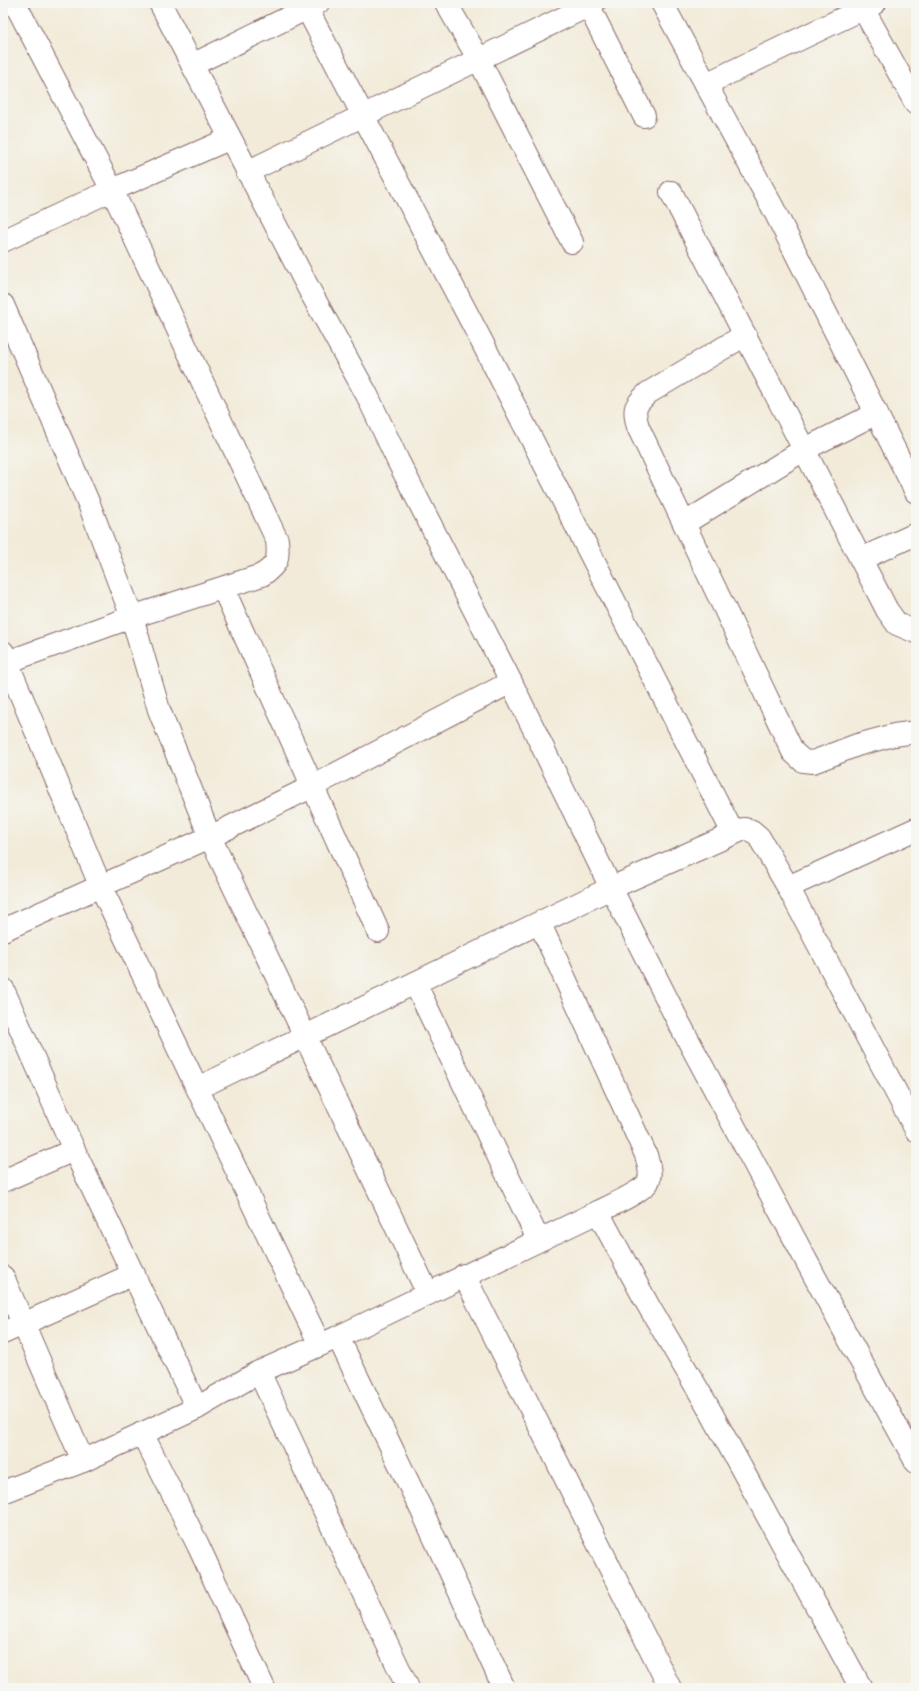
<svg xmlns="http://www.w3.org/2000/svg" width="919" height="1691" viewBox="0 0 919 1691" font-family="Delius,sans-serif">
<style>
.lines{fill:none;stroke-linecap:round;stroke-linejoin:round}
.street-casing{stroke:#856668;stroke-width:24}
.street{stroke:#fff;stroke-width:22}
</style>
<rect width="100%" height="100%" fill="#f6f6f2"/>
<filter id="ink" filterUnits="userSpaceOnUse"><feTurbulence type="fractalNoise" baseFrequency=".025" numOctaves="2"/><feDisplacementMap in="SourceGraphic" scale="8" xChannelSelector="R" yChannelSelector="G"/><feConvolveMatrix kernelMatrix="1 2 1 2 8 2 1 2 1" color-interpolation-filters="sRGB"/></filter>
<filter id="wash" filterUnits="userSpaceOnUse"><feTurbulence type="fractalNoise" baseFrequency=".012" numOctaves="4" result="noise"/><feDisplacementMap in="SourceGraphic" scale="16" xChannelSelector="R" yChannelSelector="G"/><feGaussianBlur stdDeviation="0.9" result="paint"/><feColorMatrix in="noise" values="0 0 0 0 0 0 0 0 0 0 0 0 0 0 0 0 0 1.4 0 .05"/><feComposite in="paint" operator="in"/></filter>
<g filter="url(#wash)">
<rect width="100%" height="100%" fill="#f2ebd9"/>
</g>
<g filter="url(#ink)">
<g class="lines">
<defs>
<g id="street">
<polyline points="160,3 311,293 367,395 398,461 511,682 611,888 678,1021 816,1279 916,1462"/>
<polyline points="304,3 482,342 733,833"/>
<polyline points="446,3 478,58 572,242"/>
<polyline points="587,3 644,116"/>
<polyline points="662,3 773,208 916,492"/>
<polyline points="860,3 916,104"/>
<polyline points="192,65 318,3"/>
<polyline points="706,84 875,3"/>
<polyline points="247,172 594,3"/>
<polyline points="671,192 887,610 897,624 916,632"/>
<polyline points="3,241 112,190 229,139"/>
<polyline points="3,305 89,504 132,617 159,710 210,837 428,1294"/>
<path d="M745 335 648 393C634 406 633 409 638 427L793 752 803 761 813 762 857 745 894 735 916 732"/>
<polyline points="685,523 805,449 877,413"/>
<polyline points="861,559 916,534"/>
<polyline points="223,588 378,931"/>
<polyline points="3,652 100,885 320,1345"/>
<path d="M7 662 132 617 262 575C278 564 279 559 277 540L112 190 15 3"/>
<polyline points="788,887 916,829"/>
<polyline points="3,930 210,837 311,787 511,682"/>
<polyline points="415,983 538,1239"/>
<polyline points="3,989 74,1150 197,1408"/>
<polyline points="198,1088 611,888 744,829 752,831 759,837 788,887 916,1130"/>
<polyline points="3,1181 74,1150"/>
<polyline points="598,1212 648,1305 707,1405 861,1688"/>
<polyline points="464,1275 670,1688"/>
<polyline points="3,1277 83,1461"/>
<polyline points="3,1333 134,1274"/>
<polyline points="338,1337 422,1511 504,1688"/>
<polyline points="259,1372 408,1688"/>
<polyline points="142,1433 198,1545 264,1688"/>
<path d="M3 1492 83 1461 197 1408 259 1372 338 1337 598 1212C608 1207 643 1191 648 1182 652 1174 648 1163 646 1155L540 924"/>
</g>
</defs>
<!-- street casing -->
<use href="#street" class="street-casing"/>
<!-- street -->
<use href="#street" class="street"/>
</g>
</g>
<!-- margin -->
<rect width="919" height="1691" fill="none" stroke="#f6f6f2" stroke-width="16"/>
</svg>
